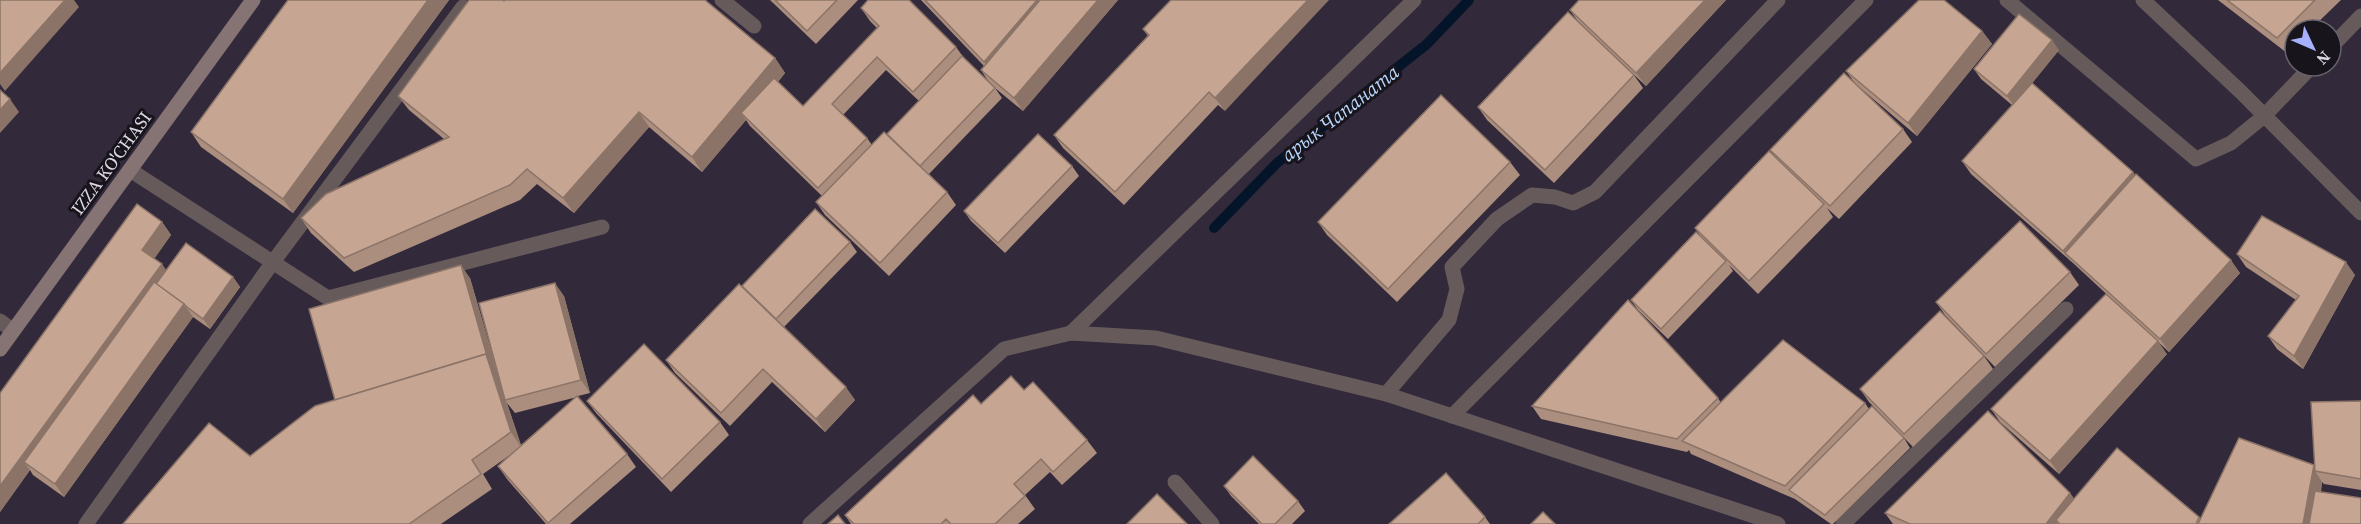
<svg xmlns="http://www.w3.org/2000/svg" width="2361" height="524" viewBox="0 0 2361 524" font-family="'Source Serif 4',serif">
<style>
.lines{fill:none;stroke-linecap:round;stroke-linejoin:round}
.stream{stroke:#051529;stroke-width:10}
.lane{stroke:#665a5a;stroke-width:15}
.street{stroke:#665a5a;stroke-width:15}
.secondary{stroke:#867373;stroke-width:15}
.wall{fill:#ab8e7e;fill-rule:evenodd}
.shaded-wall{fill:#8b7467}
.building{fill:#c7a593;stroke:#8b7467;stroke-width:1.5}
.labels{text-anchor:middle;dominant-baseline:central;stroke-width:6;stroke-linejoin:round;paint-order:stroke}
.street-label{font-size:18px;fill:#ddd7e3;stroke:#18141c}
.water-label{font-size:20px;font-style:italic;fill:#b9d7fd;stroke:#18141c}
</style>
<rect width="100%" height="100%" fill="#32293b"/>
<g class="lines">
<!-- stream -->
<polyline class="stream" points="1214,228 1277,163 1427,44 1469,0"/>
<!-- lane -->
<g class="lane">
<polyline points="722,0 754,26"/>
<polyline points="130,170 328,298 602,227"/>
<polyline points="0,321 13,331"/>
<polyline points="1175,482 1212,524"/>
<polyline points="86,524 273,262 463,7"/>
</g>
<!-- street -->
<g class="street">
<polyline points="2007,0 2196,159 2231,143 2263,117 2312,66"/>
<polyline points="2143,0 2241,92 2361,213"/>
<polyline points="2331,47 2361,16"/>
<polyline points="1071,333 1414,0"/>
<polyline points="1386,394 1449,320 1457,289 1452,267 1497,219 1532,195 1555,197 1573,203 1595,192 1778,0"/>
<polyline points="1452,416 1866,0"/>
<polyline points="810,524 1004,349 1071,333 1156,338 1386,394 1778,524"/>
<polyline points="1843,524 2066,309"/>
</g>
<!-- secondary -->
<polyline class="secondary" points="0,349 253,0"/>
</g>
<!-- wall -->
<g class="wall">
<polygon points="288,0 449,0 293,213 201,147 191,132"/>
<polygon points="770,0 858,0 816,44"/>
<path d="M921 0H1118L1023 111 995 88 1002 98 929 174 947 192 956 205 889 276 825 215 816 202 822 196 750 126 746 120 702 172 649 127 574 213 537 184 520 200 354 272 311 233 301 218 444 139 409 110 398 96 504 1 775 58 785 73 778 82 803 106 877 28 870 21 861 8 956 47 964 58 988 81 981 70 984 66ZM886 70 919 101 887 134 872 145 867 138 843 115Z"/>
<polygon points="1171,0 1225,111 1218,105 1124,205 1063,148 1054,135 1148,36 1143,29"/>
<polygon points="1726,0 1646,86 1579,23 1570,10"/>
<polygon points="2218,0 2341,0 2310,30 2295,30 2295,45 2287,53"/>
<polygon points="1982,31 1992,44 1917,136 1859,87 1903,129 1912,142 1839,219 1827,208 1833,217 1758,294 1729,265 1733,271 1668,339 1638,310 1631,300 1701,237 1695,228 1774,156 1770,150 1854,82 1846,71"/>
<polygon points="2059,50 2032,83 2133,172 2135,176 2240,273 2169,352 2073,263 1971,174 1962,161 2012,105 1981,79 1974,69"/>
<polygon points="1634,75 1643,88 1554,183 1487,120 1478,107"/>
<polygon points="1510,162 1520,175 1397,302 1327,235 1318,222"/>
<polygon points="1072,166 1079,176 1005,253 971,221 964,211"/>
<polygon points="162,222 171,235 154,259 166,271 233,277 240,287 210,329 193,317 64,497 33,475 30,470 0,512 0,393"/>
<polygon points="850,242 857,252 784,327 855,400 825,432 772,382 730,426 675,373 666,360 742,286"/>
<polygon points="2237,254 2355,275 2303,369 2277,349 2268,336 2296,300 2246,267"/>
<polygon points="2070,272 2079,285 1995,367 1945,315 1936,302"/>
<path d="M470 278 500 381 564 296 590 393 578 396 627 454 636 467 570 524H546L507 479 498 466 510 455 483 474 492 489 441 524H123L250 456 335 400ZM577 397 521 445 507 403 515 413Z"/>
<polygon points="2167,354 2059,474 2000,422 1991,409"/>
<polygon points="1984,356 1993,369 1913,447 1869,402 1860,389"/>
<polygon points="1024,390 1087,440 1097,453 1062,485 1050,472 1025,495 1035,509 1018,524 851,524 845,515 981,404"/>
<polygon points="1718,398 1721,403 1865,403 1869,409 1904,438 1910,448 1833,524 1831,524 1795,499 1691,454 1689,450 1687,452 1541,419 1532,406"/>
<polygon points="587,401 720,422 729,435 671,492 596,413"/>
<polygon points="2361,401 2361,490 2324,484 2322,482 2321,492 2361,524 1893,524 1885,513 2070,493 2074,499 2199,517 2201,519 2314,465"/>
<polygon points="1224,486 1298,501 1305,511 1292,524 1259,524 1231,496"/>
<polygon points="1485,517 1490,524 1389,524"/>
</g>
<!-- shaded-wall -->
<g class="shaded-wall">
<polygon points="65,0 74,0 79,7 5,91 0,84 0,73"/>
<polygon points="428,0 449,0 293,213 283,199"/>
<polygon points="1037,0 1060,0 994,76 984,62"/>
<polygon points="1098,0 1118,0 1023,111 1014,98"/>
<polygon points="1308,0 1329,0 1225,111 1215,98"/>
<polygon points="1705,0 1726,0 1646,86 1636,73"/>
<polygon points="1982,31 1992,44 1917,136 1908,123"/>
<polygon points="2052,40 2059,50 2014,106 2007,96"/>
<polygon points="775,58 785,73 747,119 741,113 746,120 702,172 692,157"/>
<polygon points="10,99 19,112 0,133 0,110"/>
<polygon points="639,112 649,127 574,213 563,198"/>
<polygon points="2133,172 2142,185 2065,253 2072,264 2063,251"/>
<polygon points="162,222 171,235 151,263 142,250"/>
<polygon points="2231,260 2240,273 2169,352 2160,339"/>
<polygon points="2346,262 2355,275 2303,369 2294,356"/>
<polygon points="162,264 171,277 24,462 30,470 0,512 0,486"/>
<polygon points="461,265 470,278 496,369 506,400 505,400 507,403 521,447 511,432 486,354"/>
<polygon points="233,277 240,287 210,329 203,319"/>
<polygon points="555,283 564,296 590,393 581,380"/>
<polygon points="184,304 193,317 64,497 55,484"/>
<polygon points="2158,341 2167,354 2059,474 2050,461"/>
<polygon points="846,387 855,400 825,432 816,419"/>
<polygon points="2314,465 2315,471 2322,482 2315,524 2303,524"/>
<polygon points="2070,493 2079,506 2056,520 2058,524 2046,524"/>
</g>
<!-- building -->
<g class="building">
<polygon points="0,0 65,0 0,73"/>
<polygon points="288,0 428,0 283,199 191,132"/>
<polygon points="469,0 503,0 504,1 505,0 705,0 775,58 692,157 639,112 563,198 527,169 510,185 344,258 301,218 326,194 449,137 398,96"/>
<polygon points="775,0 837,0 807,31"/>
<polygon points="868,0 909,0 956,47 913,92 877,57 832,104 867,138 818,188 741,113 774,78 803,106 879,26 861,8"/>
<polygon points="925,0 1037,0 984,62"/>
<polygon points="1040,0 1098,0 1014,98 981,70"/>
<polygon points="1171,0 1308,0 1215,98 1209,92 1115,192 1054,135 1149,35 1143,29"/>
<polygon points="1579,0 1705,0 1636,73 1570,10"/>
<polygon points="1919,0 1944,0 1982,31 1908,123 1846,71"/>
<polygon points="2227,0 2315,0 2277,38"/>
<polygon points="1568,12 1634,75 1545,170 1478,107"/>
<polygon points="2019,14 2052,40 2007,96 1974,69"/>
<polygon points="962,56 995,88 920,166 887,134"/>
<polygon points="1844,73 1903,129 1830,206 1770,150"/>
<polygon points="2032,83 2133,172 2063,251 1962,161"/>
<polygon points="0,90 10,99 0,110"/>
<polygon points="1441,95 1510,162 1388,289 1318,222"/>
<polygon points="884,132 947,192 880,263 816,202"/>
<polygon points="1038,134 1072,166 998,243 964,211"/>
<polygon points="1769,151 1824,204 1749,281 1695,228"/>
<polygon points="2136,174 2231,260 2160,339 2065,253"/>
<polygon points="137,204 162,222 142,250 162,264 0,486 0,393"/>
<polygon points="815,209 850,242 776,319 742,286"/>
<polygon points="2262,216 2346,262 2294,356 2268,336 2299,296 2237,254"/>
<polygon points="2020,221 2070,272 1986,354 1936,302"/>
<polygon points="1696,232 1726,261 1661,329 1631,300"/>
<polygon points="186,243 233,277 203,319 187,307 184,304 156,284"/>
<polygon points="461,265 487,356 486,354 335,400 309,309"/>
<polygon points="154,282 184,304 55,484 24,462"/>
<polygon points="555,283 581,380 505,400 479,303"/>
<polygon points="739,284 846,387 816,419 763,369 721,413 666,360"/>
<polygon points="2106,294 2158,341 2050,461 1991,409"/>
<polygon points="1628,300 1718,398 1677,439 1532,406"/>
<polygon points="1940,311 1984,356 1904,434 1860,389"/>
<polygon points="1783,340 1865,403 1785,486 1682,441"/>
<polygon points="644,344 720,422 662,479 587,401"/>
<polygon points="486,354 511,432 472,460 481,474 409,524 123,524 209,423 250,456 315,406"/>
<polygon points="1011,376 1024,390 1033,382 1087,440 1053,472 1041,459 1014,484 1025,496 995,524 951,524 946,519 941,524 854,524 845,515 973,395 981,404"/>
<polygon points="577,396 627,454 548,523 498,466"/>
<polygon points="2361,401 2361,479 2315,471 2311,402"/>
<polygon points="1872,406 1904,438 1825,515 1789,490"/>
<polygon points="1988,411 2070,493 2046,524 1910,524 1885,513"/>
<polygon points="2239,438 2314,465 2303,524 2198,524"/>
<polygon points="2117,448 2199,517 2196,524 2060,524 2056,520"/>
<polygon points="1253,456 1298,501 1275,524 1262,524 1224,486"/>
<polygon points="1446,473 1485,517 1478,524 1389,524"/>
<polygon points="2315,491 2361,498 2361,524 2309,524"/>
<polygon points="1157,494 1187,524 1127,524"/>
<polygon points="1543,512 1555,524 1531,524"/>
<polygon points="838,515 845,524 828,524"/>
</g>
<g class="labels">
<!-- street labels -->
<g class="street-label">
<text transform="translate(111 163) rotate(-54)">IZZA KO'CHASI</text>
</g>
<!-- water labels -->
<g class="water-label">
<text transform="translate(1340 113) rotate(-38)">арык Чапаната</text>
</g>
</g>
<!-- north arrow -->
<g transform="translate(2313 48) rotate(134)"><circle r="28" fill="#18141c" stroke="#67626c" stroke-width="1.5"/>
<path d="M0-4.5L10 22L0 15L-10 22Z" fill="#a5b1fc"/>
<text y="-9" font-size="16" font-weight="bold" text-anchor="middle" fill="#ddd7e3">N</text>
</g>
</svg>
